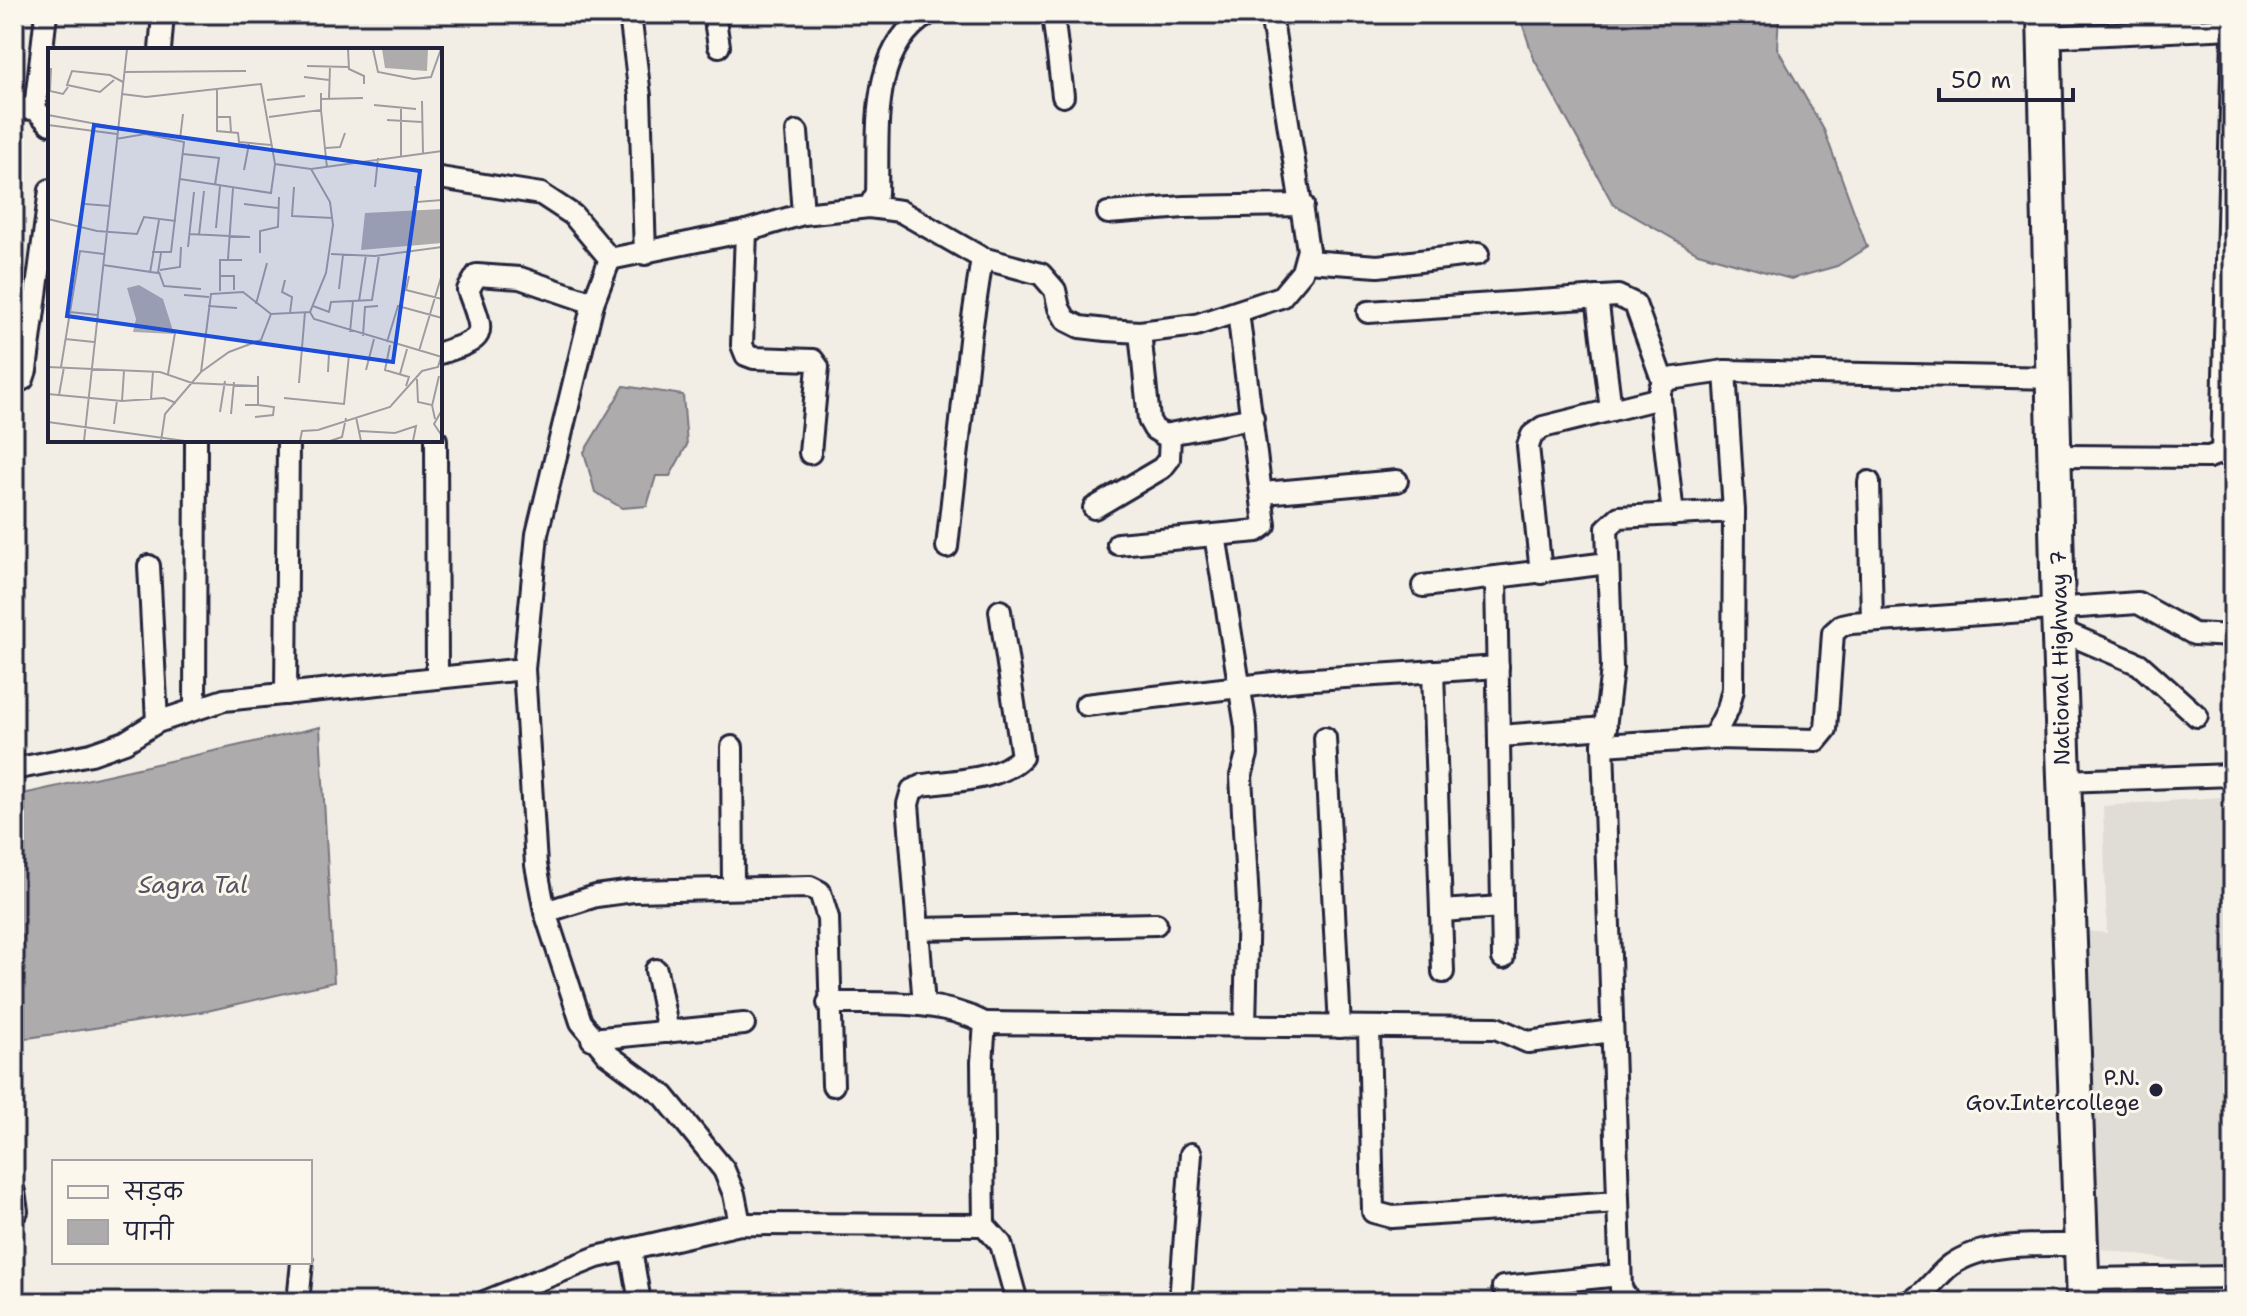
<svg xmlns="http://www.w3.org/2000/svg" width="2247" height="1316" viewBox="0 0 2247 1316" font-family="'Shantell Sans','Playpen Sans Deva',sans-serif">
<style>
.built{fill:#e0dcd6}
.water{fill:#aeabad;stroke:#76747f;stroke-width:2}
.lines{fill:none;stroke-linecap:round;stroke-linejoin:round}
.street-casing{stroke:#22223b;stroke-width:26}
.primary-casing{stroke:#22223b;stroke-width:38}
.street{stroke:#fbf7ec;stroke-width:20}
.primary{stroke:#fbf7ec;stroke-width:32}
.poi-dot{fill:#22223b;stroke:#fbf7ec;stroke-width:3}
.labels{text-anchor:middle;dominant-baseline:central;stroke-width:6;stroke-linejoin:round;paint-order:stroke}
.street-label{font-size:22px;fill:#22223b;stroke:#fbf7ec}
.poi-label{font-size:22px;fill:#22223b;stroke:#fbf7ec;text-anchor:end}
.water-label{font-size:24px;font-style:italic;fill:#535263;stroke:#fbf7ec}
.inset-road{fill:none;stroke:#9f9ca1;stroke-width:2}
.view{fill:#1d4ed8;fill-opacity:0.15;stroke:#1d4ed8;stroke-width:4}
.inset-edge{fill:none;stroke:#22223b;stroke-width:4}
</style>
<rect width="100%" height="100%" fill="#f2eee5"/>
<filter id="ink" filterUnits="userSpaceOnUse"><feTurbulence type="fractalNoise" baseFrequency=".0125" numOctaves="2"/><feDisplacementMap in="SourceGraphic" scale="16" xChannelSelector="R" yChannelSelector="G"/><feConvolveMatrix kernelMatrix="1 2 1 2 8 2 1 2 1" color-interpolation-filters="sRGB"/></filter>
<g filter="url(#ink)">
<!-- built -->
<polygon class="built" points="2233,796 2233,1270 2083,1246 2075,930 2107,933 2103,806"/>
<!-- water -->
<g class="water">
<polygon points="1519,14 1779,14 1777,48 1824,130 1867,247 1837,266 1791,279 1698,253 1613,204 1534,59"/>
<polygon points="624,386 683,395 687,445 670,476 656,476 647,506 622,508 595,492 584,452"/>
<polygon points="320,727 334,982 207,1011 14,1040 14,796"/>
</g>
<g class="lines">
<defs>
<g id="street">
<polyline points="630,14 640,96 645,254"/>
<polyline points="714,14 719,46"/>
<polyline points="1053,14 1063,96"/>
<polyline points="2045,37 2233,28"/>
<polyline points="160,50 163,14"/>
<polyline points="14,108 35,109 50,124"/>
<polyline points="35,109 46,14"/>
<polyline points="797,132 803,214"/>
<polyline points="440,178 541,194 573,215 610,259 593,303 537,534 524,669 536,865 545,912 581,1022 607,1054 664,1096 724,1170 734,1194 740,1224"/>
<polyline points="869,207 900,211 982,258 1041,274 1055,290 1059,308 1066,320 1080,327 1106,330 1140,332 1196,325 1281,297 1302,272 1308,250 1271,14"/>
<polyline points="1108,213 1184,207 1303,205"/>
<polyline points="746,231 742,345 746,355 754,358 813,360 818,367 810,453"/>
<path d="M610 259 746 231 803 214 869 207 877 193C879 133 868 50 928 14"/>
<polyline points="1307,261 1378,266 1478,254"/>
<polyline points="1597,297 1611,410"/>
<polyline points="1368,312 1618,296 1635,304 1663,382"/>
<polyline points="1140,332 1149,420 1154,429 1164,435 1253,418"/>
<path d="M440 353C488 338 485 336 468 290L477 275 520 278 593 303"/>
<polyline points="14,383 23,379 26,370 50,190"/>
<polyline points="436,440 437,677"/>
<polyline points="2057,456 2209,457 2222,452 2233,34"/>
<polyline points="1869,482 1872,621"/>
<polyline points="1264,493 1397,481"/>
<polyline points="1094,508 1162,468 1169,459 1170,434"/>
<polyline points="1673,515 1660,398 1660,388 1669,379 1725,371 2055,378"/>
<polyline points="1215,535 1246,727 1247,754 1241,776 1248,903 1245,1025"/>
<polyline points="1118,544 1257,531 1265,525 1238,312"/>
<polyline points="947,547 971,331 982,258"/>
<polyline points="149,566 157,722"/>
<polyline points="1541,573 1528,446 1532,435 1543,427 1660,398"/>
<polyline points="1496,579 1503,958"/>
<polyline points="1423,586 1608,563"/>
<polyline points="2059,630 2139,664 2197,716"/>
<polyline points="1433,671 1443,972"/>
<polyline points="286,694 288,440"/>
<polyline points="1086,705 1299,680 1498,667"/>
<polyline points="195,707 196,440"/>
<polyline points="1500,736 1606,728"/>
<polyline points="1325,738 1340,1027"/>
<polyline points="1713,738 1728,709 1733,689 1734,511 1725,371"/>
<polyline points="1603,745 1713,738 1817,740 1826,729 1833,633 1842,625 1851,623 2138,603 2194,634 2233,636"/>
<polyline points="732,747 733,887"/>
<polyline points="14,769 91,754 125,742 157,722 224,700 524,669"/>
<polyline points="2063,781 2232,775"/>
<polyline points="1441,911 1502,907"/>
<polyline points="545,912 596,896 633,891 810,887 820,892 828,918 833,1085"/>
<polyline points="920,929 1156,924"/>
<polyline points="656,970 668,1032"/>
<path d="M828 1003C880 1004 937 998 985 1023"/>
<path d="M924 1005 908 804 912 790 923 785C955 780 998 781 1022 757L1000 611"/>
<polyline points="1369,1028 1373,1212 1392,1217 1618,1202"/>
<polyline points="592,1039 744,1024"/>
<polyline points="14,1192 17,1211"/>
<polyline points="984,1225 982,1062 985,1023 1496,1028 1528,1042 1612,1031"/>
<polyline points="631,1250 640,1302"/>
<polyline points="2082,1279 2233,1277"/>
<polyline points="1503,1287 1620,1275"/>
<polyline points="298,1302 302,1262"/>
<polyline points="484,1302 597,1257 740,1224 984,1225 1001,1244 1017,1302"/>
<polyline points="1180,1302 1191,1154"/>
<polyline points="1630,1302 1621,1289 1603,745 1612,668 1607,528 1619,517 1734,511"/>
<path d="M1909 1302C1926 1295 1936 1276 1951 1265 1986 1240 2041 1246 2081 1245"/>
</g>
<polyline id="primary" points="2044,14 2058,611 2083,1302"/>
</defs>
<!-- street casing -->
<use href="#street" class="street-casing"/>
<!-- primary casing -->
<use href="#primary" class="primary-casing"/>
<!-- street -->
<use href="#street" class="street"/>
<!-- primary -->
<use href="#primary" class="primary"/>
</g>
</g>
<!-- markers -->
<circle class="poi-dot" cx="2156" cy="1090" r="8"/>
<g class="labels">
<!-- street labels -->
<g class="street-label">
<text transform="translate(2060 658) rotate(-91)">National Highway 7</text>
</g>
<!-- poi labels -->
<g class="poi-label">
<text x="2140" y="1077">P.N.<tspan x="2140" dy="25">Gov.Intercollege</tspan></text>
</g>
<!-- water labels -->
<g class="water-label">
<text x="193" y="885">Sagra Tal</text>
</g>
</g>
<!-- overview -->
<g transform="translate(48 48)">
<rect width="394" height="394" fill="#f2eee5"/>
<path d="M334 1H380L379 23 337 20ZM394 161V195L313 202 317 165ZM91 237 115 251 126 286 85 284 88 271 79 240Z" fill="#aeabad"/>
<path class="inset-road" d="M300 1 301 21 316 28V36M325 1 330 24 366 31 383 29 393 1M259 18 301 19M3 20 2 43 15 46 20 39M76 24 198 23M256 29 281 32M66 32 52 44 19 37 24 23 62 27 75 34M169 41V83L190 85 191 94 223 97M74 46 98 49 213 36 227 116 263 121 394 103M281 50 282 19M273 51 315 50M219 52 257 48M374 53 375 106M326 57 368 61M353 59V109M273 62 279 120M0 67 70 80M169 69H182L183 84M221 69 273 62V45M339 72 374 74M0 77 69 86M68 91 97 86 136 94 123 204H104M132 91 135 66M278 100 292 99 297 85M135 106 171 110 167 137M263 121 282 154 285 177 278 225 262 264 266 271 394 309M196 122 201 96M132 131 223 145 227 116M367 138 369 154 394 152M246 139 244 168 285 170M327 139 330 110M37 156 62 158M196 156 230 160M0 171 49 183 89 186 96 169 128 173M168 180 172 138M141 186 202 189M151 187 156 143M140 199 146 144M212 205V183L230 179 231 149M283 206 327 208 394 199M180 211 185 140M55 217 110 225 113 205M112 222 132 219 133 199M111 224 116 238 153 241M102 225 111 172M172 228H186V242M361 228 358 242 394 251M237 232 234 244 244 249 242 265M291 241 295 207M172 243V212H194M136 247 161 249M311 253 318 207M208 256 219 215M160 258 189 260M265 258 281 264 283 254 324 252 331 207M22 264 49 267M302 284 305 253M315 288 317 259 330 258M17 291 46 294M339 294 350 258 394 270M342 297 337 322 361 329 358 338M371 303 394 226M0 319 112 324 144 335 210 338M13 319 32 203 56 206M318 322 326 291M153 324 163 246 195 244 223 266M120 326 127 285M352 326 359 301M369 331 370 354 384 357 387 371M251 335 257 264M0 346 74 353 116 350 128 355M11 347 16 319M236 350 296 356 301 307 281 305 280 324M103 351 105 323M74 353 76 323M197 357H210V328M384 358 391 328M394 362 386 376 394 388M172 364 177 333M183 366 186 334M207 369 225 367 226 359 210 357M308 369 313 393M0 374 137 393M66 376 69 352M312 383 347 385 368 378 365 393M36 393 79 1M113 393 117 366 153 324 181 304 213 292 223 266 262 264M252 393 254 383 270 382 342 359 374 323 390 319 393 309M282 393 294 389 298 370"/>
<path class="view" d="M46 77 372 123 345 314 19 268Z"/>
<rect width="394" height="394" class="inset-edge"/>
</g>
<!-- margin -->
<rect width="2247" height="1316" fill="none" stroke="#fbf7ec" stroke-width="48"/>
<rect x="24" y="24" width="2199" height="1268" fill="none" stroke="#22223b" stroke-width="3" filter="url(#ink)"/>
<!-- legend -->
<rect x="52" y="1160" width="260" height="104" fill="#fbf7ec" stroke="#a4a2a5" stroke-width="2"/>
<rect x="68" y="1186" width="40" height="12" fill="#fbf7ec" stroke="#a4a2a5" stroke-width="2"/>
<text x="124" y="1200" font-size="24" fill="#22223b">सड़क</text>
<rect x="68" y="1220" width="40" height="24" fill="#aeabad" stroke="#a4a2a5" stroke-width="2"/>
<text x="124" y="1240" font-size="24" fill="#22223b">पानी</text>
<!-- scale -->
<path d="M1939 88v12h134v-12" fill="none" stroke="#22223b" stroke-width="4"/>
<text x="1951" y="88" font-size="24" fill="#22223b" stroke="#fbf7ec" stroke-width="6" paint-order="stroke">50 m</text>
</svg>
